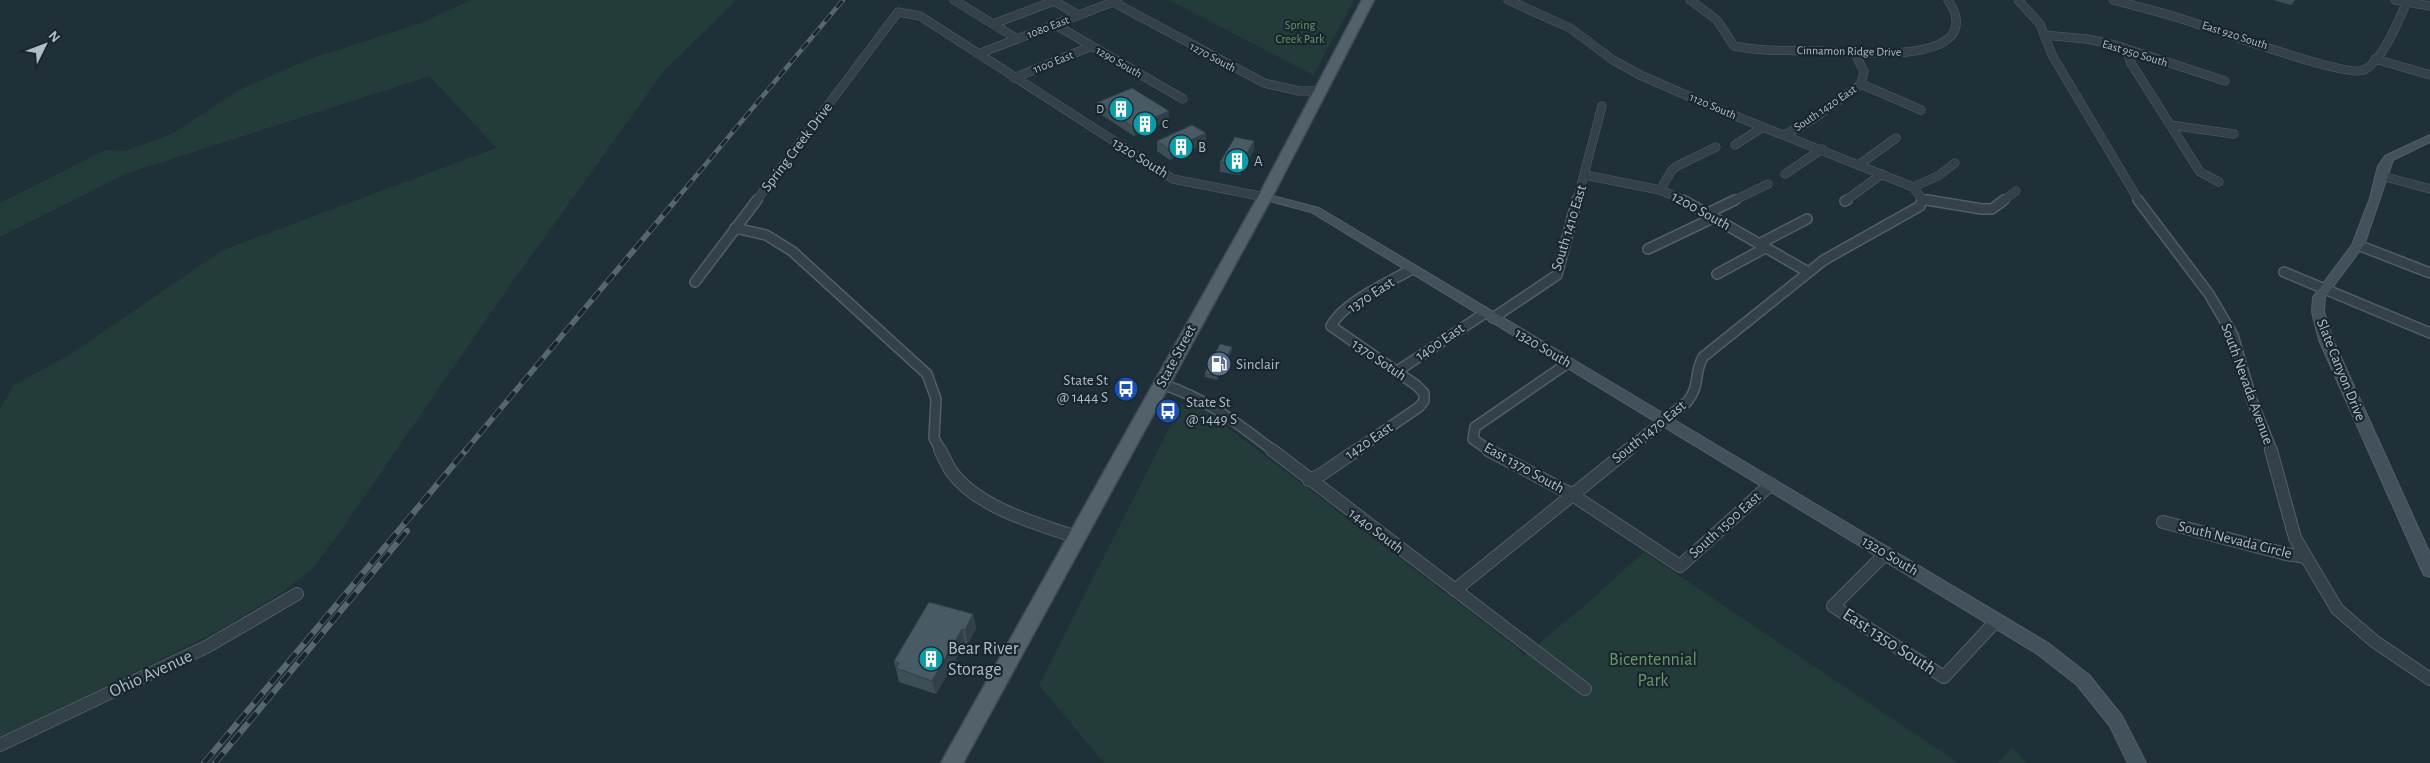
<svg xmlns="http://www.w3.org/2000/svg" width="2430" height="763" viewBox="0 0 2430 763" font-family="'Alegreya Sans',sans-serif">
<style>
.green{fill:#233c39}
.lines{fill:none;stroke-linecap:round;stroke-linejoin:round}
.street-far2-casing{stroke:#525f67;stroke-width:9}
.street-far1-casing{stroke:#525f67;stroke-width:12}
.street-casing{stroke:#525f67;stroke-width:14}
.secondary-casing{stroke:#525f67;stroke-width:2}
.primary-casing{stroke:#404d56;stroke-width:3}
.street-far2{stroke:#344149;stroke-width:8}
.street-far1{stroke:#344149;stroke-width:9}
.street{stroke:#344149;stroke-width:12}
.secondary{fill:#42525c;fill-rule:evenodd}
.primary{fill:#52616a;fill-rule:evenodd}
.rail-far2-casing{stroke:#566771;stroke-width:4.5}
.rail-far1-casing{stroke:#566771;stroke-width:5.5}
.rail-casing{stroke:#566771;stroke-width:6}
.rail-far2{stroke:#1a262e;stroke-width:3;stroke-dasharray:9;stroke-linecap:butt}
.rail-far1{stroke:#1a262e;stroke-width:4;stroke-dasharray:11;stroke-linecap:butt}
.rail{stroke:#1a262e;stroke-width:4.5;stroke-dasharray:13;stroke-linecap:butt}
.wall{fill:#3e4e57}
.shaded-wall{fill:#324047}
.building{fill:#485b65;stroke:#324047}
.labels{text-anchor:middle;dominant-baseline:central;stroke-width:4.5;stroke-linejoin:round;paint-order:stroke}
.far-park-label{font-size:12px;fill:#669766;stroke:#1a262e}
.far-street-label{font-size:12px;fill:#afbdc6;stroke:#1a262e}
.far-poi-label{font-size:12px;fill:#afbdc6;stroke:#1a262e;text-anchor:end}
.street-label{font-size:15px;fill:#afbdc6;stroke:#1a262e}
.poi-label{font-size:15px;fill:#afbdc6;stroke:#1a262e;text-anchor:start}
.near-street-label{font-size:18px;fill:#afbdc6;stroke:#1a262e}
.near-poi-label{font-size:18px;fill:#afbdc6;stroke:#1a262e;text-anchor:start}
.near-park-label{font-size:18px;fill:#669766;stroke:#1a262e}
</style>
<rect width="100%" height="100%" fill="#203039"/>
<!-- green -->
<g class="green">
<polygon points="472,0 736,0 664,71 503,295 340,532 312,569 284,591 218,631 0,738 0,409 14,385 68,356 223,250 496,148 430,76 125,174 0,237 0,203 105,150 125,151 172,134 239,90 310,59 418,24"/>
<polygon points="1169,0 1354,0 1313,75"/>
<polygon points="1185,403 1202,408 1520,650 1523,657 1590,601 1644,552 1958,763 1104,763 1039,685 1181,405"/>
<polygon points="2012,748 2027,763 1998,763"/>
</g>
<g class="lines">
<defs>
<g id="street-far2">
<polyline points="954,0 1017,39"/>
<polyline points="1508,0 1570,28 1613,60 1640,75 1718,109 1913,187 1922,199"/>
<path d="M1690 0 1717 20 1734 46C1763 52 1792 50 1821 51 1846 52 1970 66 1955 14 1954 9 1950 4 1948 0"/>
<polyline points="2018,0 2040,24 2052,55 2139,201"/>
<path d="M2113 0C2135 6 2157 11 2179 18 2206 26 2347 79 2364 70 2382 61 2398 22 2406 4"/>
<polyline points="2395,0 2430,6"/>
<polyline points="1113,2 1264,83 1299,91 1320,91"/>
<polyline points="993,24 1054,1 1078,15"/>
<polyline points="1054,24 1183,99"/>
<polyline points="2044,35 2087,39 2115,45 2225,81"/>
<polyline points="2126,49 2131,63 2200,172 2219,182"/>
<polyline points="978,54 1118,0"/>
<polyline points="2375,59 2430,75"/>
<polyline points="1014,78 1092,46"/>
<polyline points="1861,84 1921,110"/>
<polyline points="2170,125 2234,134"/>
<polyline points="1785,135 1813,119 1861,84 1864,72 1855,53"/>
<polyline points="1735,145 1763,127"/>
<polyline points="1860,164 1896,138"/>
<polyline points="1785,174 1822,149"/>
<polyline points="1585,175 1660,190 1686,201"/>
<polyline points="2382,176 2430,189"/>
<polyline points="1913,187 1938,176 1955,163"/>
<polyline points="1660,190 1672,170 1677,166 1716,147"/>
<polyline points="1922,199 1935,201"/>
<polyline points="756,201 898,12 920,16 1173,179 1265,197"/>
<polyline points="1577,201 1602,106"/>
<polyline points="1733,201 1768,184"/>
<polyline points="1845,201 1882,174"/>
<polyline points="1921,201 1922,199"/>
<polyline points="2003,201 2016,191"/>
</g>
<g id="street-far1">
<polyline points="1683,200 1808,272"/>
<polyline points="1927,200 1982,209 1992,209 2004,200"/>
<polyline points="2138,200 2209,294 2233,335 2251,398 2272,451"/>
<polyline points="1845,201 1847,200"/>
<polyline points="1708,213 1735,200"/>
<polyline points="735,228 766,235 792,251 927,374 936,399 934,438 941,451"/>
<polyline points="1759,244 1807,219"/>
<polyline points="2358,245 2430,273"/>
<polyline points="1648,249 1715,217"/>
<polyline points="2284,272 2430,333"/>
<polyline points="1717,274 1765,248"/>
<polyline points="695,282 757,200"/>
<polyline points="1493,318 1557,275 1577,200"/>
<polyline points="1396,372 1485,313"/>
<path d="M1162 384C1209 400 1235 422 1274 451"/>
<path d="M1355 451 1419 407 1424 401V393L1416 385 1331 326C1345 301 1388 283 1412 269"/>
<polyline points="1490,451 1473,439 1475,427 1568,363"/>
<path d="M1626 451 1687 402C1701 385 1693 375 1703 357L1824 260 1920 206 1922 200"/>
</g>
<g id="street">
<path d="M940 450C944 457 947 465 951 471 978 508 1035 523 1076 537"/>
<polyline points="1272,450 1585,689"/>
<polyline points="1488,450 1571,494 1680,566 1771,484"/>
<polyline points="2271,450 2295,538 2337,609 2374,641 2430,679"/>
<polyline points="1309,480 1322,474 1357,450"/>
<polyline points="2163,522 2286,554 2306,557"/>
<polyline points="1886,553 1833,606 1944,677 1997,620"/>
<polyline points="1455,590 1628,450"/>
<polyline points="0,745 208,646 297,594"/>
</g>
<g id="secondary">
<polygon points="2430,135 2430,142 2393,160 2364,245 2325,297 2324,312 2333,340 2430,554 2430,577 2424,575 2422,571 2319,340 2312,312 2313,297 2352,245 2370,198 2378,166 2385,156"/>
<polygon points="1265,194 1319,208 2048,643 2089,675 2122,716 2146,763 2128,763 2110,726 2077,685 2036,653 1311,212 1261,199 1259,197"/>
</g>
<polygon id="primary" points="1362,0 1374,0 1272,197 963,763 941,763 1258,197"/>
</defs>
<!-- street-far2 casing -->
<use href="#street-far2" class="street-far2-casing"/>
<!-- street-far1 casing -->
<use href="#street-far1" class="street-far1-casing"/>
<!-- street casing -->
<use href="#street" class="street-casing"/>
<!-- secondary casing -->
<use href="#secondary" class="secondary-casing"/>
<!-- primary casing -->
<use href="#primary" class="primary-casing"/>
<!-- street-far2 -->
<use href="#street-far2" class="street-far2"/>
<!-- street-far1 -->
<use href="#street-far1" class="street-far1"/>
<!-- street -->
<use href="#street" class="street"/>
<!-- secondary -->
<use href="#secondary" class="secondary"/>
<!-- primary -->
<use href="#primary" class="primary"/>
<defs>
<polyline id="rail-far2" points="675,201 843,0"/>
<polyline id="rail-far1" points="465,451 676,200"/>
<g id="rail">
<polyline points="204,763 466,450"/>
<polyline points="215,763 407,531"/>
</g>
</defs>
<!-- rail-far2 casing -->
<use href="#rail-far2" class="rail-far2-casing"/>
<!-- rail-far1 casing -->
<use href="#rail-far1" class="rail-far1-casing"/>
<!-- rail casing -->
<use href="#rail" class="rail-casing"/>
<!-- rail-far2 -->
<use href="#rail-far2" class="rail-far2"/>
<!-- rail-far1 -->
<use href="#rail-far1" class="rail-far1"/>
<!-- rail -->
<use href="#rail" class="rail"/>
</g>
<!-- wall -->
<g class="wall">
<polygon points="2273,0 2295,0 2291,5"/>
<polygon points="1096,103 1169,120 1134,136 1097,112"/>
<polygon points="1206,133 1206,143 1170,160 1157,151 1157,141"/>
<polygon points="1254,150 1240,175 1220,172 1220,162"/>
<polygon points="1232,347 1232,350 1217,380 1205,377 1205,373"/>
<polygon points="973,614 976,628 968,644 965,643 936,694 899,682 894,661"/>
</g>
<!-- shaded-wall -->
<g class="shaded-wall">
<polygon points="1169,111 1169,120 1134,136 1133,127"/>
<polygon points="1206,133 1206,143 1170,160 1170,150"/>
<polygon points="1254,141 1254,150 1240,175 1240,165"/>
<polygon points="1232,347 1232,350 1217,380 1217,376"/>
<polygon points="973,614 976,628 968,644 965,630"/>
<polygon points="962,629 965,643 936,694 932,681"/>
</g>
<!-- building -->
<g class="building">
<polygon points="1132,88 1169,111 1133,127 1096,103"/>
<polygon points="1192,125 1206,133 1170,150 1157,141"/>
<polygon points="1235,137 1254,141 1240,165 1220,162"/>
<polygon points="1220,344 1232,347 1217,376 1205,373"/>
<polygon points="929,602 973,614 965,630 962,629 932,681 896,668 899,663 894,661"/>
</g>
<!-- icons -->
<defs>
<symbol id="building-disc" viewBox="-11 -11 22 22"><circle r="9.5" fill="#0f9aa8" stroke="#1a262e"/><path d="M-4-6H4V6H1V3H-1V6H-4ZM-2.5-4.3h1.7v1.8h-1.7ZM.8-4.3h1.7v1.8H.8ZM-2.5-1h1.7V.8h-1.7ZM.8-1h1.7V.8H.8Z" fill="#fff"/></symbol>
<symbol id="fuel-disc" viewBox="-11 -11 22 22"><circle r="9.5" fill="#5c6f8a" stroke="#1a262e"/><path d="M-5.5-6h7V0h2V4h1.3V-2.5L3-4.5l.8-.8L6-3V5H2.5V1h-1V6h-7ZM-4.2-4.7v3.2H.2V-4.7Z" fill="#fff"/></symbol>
<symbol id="bus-disc" viewBox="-11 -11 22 22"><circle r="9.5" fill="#1a4fb4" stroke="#1a262e"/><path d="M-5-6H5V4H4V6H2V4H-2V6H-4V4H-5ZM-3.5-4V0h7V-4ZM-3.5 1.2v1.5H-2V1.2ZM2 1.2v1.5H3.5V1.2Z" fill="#fff"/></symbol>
</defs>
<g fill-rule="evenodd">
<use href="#building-disc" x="1107" y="95" width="28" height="28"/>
<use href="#building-disc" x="1131" y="110" width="28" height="28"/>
<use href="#building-disc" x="1167" y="133" width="28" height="28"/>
<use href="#building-disc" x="1223" y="147" width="28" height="28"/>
<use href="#fuel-disc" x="1205" y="350" width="28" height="28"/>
<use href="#bus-disc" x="1112" y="375" width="28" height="28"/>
<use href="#bus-disc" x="1154" y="397" width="28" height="28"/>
<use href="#building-disc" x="917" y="645" width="28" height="28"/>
</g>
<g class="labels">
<!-- far-park labels -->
<g class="far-park-label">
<text x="1300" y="25">Spring<tspan x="1300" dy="14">Creek Park</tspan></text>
</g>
<!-- far-street labels -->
<g class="far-street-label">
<text transform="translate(1048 27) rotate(-21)">1080 East</text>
<text transform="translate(2235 35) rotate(18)">East 920 South</text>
<text transform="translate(1849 51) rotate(1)">Cinnamon Ridge Drive</text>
<text transform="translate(2135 53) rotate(17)">East 950 South</text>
<text transform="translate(1213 57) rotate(28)">1270 South</text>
<text transform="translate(1053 62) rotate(-22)">1100 East</text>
<text transform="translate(1119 62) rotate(30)">1290 South</text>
<text transform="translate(1713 106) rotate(23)">1120 South</text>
<text transform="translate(1825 108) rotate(-34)">South 1420 East</text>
</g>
<!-- far-poi labels -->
<g class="far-poi-label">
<text x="1104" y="109">D</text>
<text x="1162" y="124" text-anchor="start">C</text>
</g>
<!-- street labels -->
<g class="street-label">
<text transform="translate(797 147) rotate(-53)">Spring Creek Drive</text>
<text transform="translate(1140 158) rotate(32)">1320 South</text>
<text transform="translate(1701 211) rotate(29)">1200 South</text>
<text transform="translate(1569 228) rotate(-73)">South 1410 East</text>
<text transform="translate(1371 295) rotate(-33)">1370 East</text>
<text transform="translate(1440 342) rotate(-34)">1400 East</text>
<text transform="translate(1543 348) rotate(31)">1320 South</text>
<text transform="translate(1176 356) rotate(-62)">State Street</text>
<text transform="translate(1379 360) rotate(34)">1370 Sotuh</text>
<text transform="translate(2341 370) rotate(68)">Slate Canyon Drive</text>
<text transform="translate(2247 384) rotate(70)">South Nevada Avenue</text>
<text transform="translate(1649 432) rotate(-39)">South 1470 East</text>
<text transform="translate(1369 441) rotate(-34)">1420 East</text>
<text transform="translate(1524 468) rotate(29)">East 1370 South</text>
<text transform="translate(1725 525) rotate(-42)">South 1500 East</text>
<text transform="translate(1376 531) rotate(37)">1440 South</text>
<text transform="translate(2235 540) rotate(14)">South Nevada Circle</text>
<text transform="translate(1890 556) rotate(31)">1320 South</text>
</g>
<!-- poi labels -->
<g class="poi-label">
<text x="1198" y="147">B</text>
<text x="1254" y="161">A</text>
<text x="1236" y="364">Sinclair</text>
<text x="1108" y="380" text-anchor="end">State St<tspan x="1108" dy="17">@ 1444 S</tspan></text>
<text x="1186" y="402">State St<tspan x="1186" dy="17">@ 1449 S</tspan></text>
</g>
<!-- near-street labels -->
<g class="near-street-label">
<text transform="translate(1889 642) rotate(33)">East 1350 South</text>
<text transform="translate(151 674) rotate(-25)">Ohio Avenue</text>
</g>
<!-- near-poi labels -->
<g class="near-poi-label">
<text x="948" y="649">Bear River<tspan x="948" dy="21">Storage</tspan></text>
</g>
<!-- near-park labels -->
<g class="near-park-label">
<text x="1653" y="660">Bicentennial<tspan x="1653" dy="21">Park</tspan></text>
</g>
</g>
<!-- north arrow -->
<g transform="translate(45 45) rotate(48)" stroke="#1a262e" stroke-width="4" paint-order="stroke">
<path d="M0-4L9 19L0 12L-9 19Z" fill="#afbdc6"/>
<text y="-8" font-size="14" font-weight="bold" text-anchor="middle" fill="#afbdc6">N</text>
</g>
</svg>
